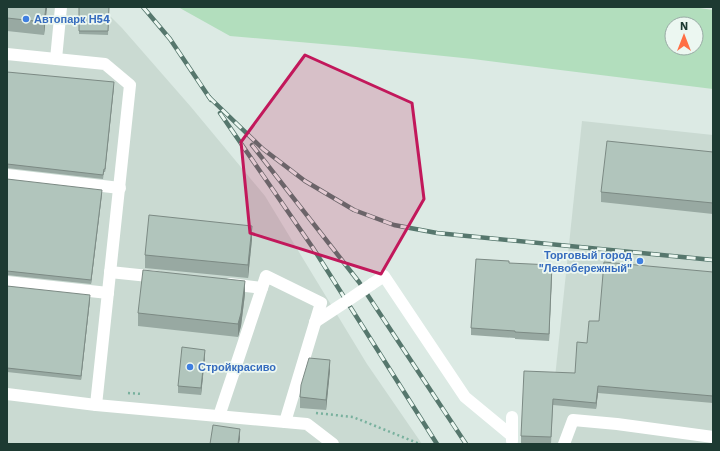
<svg xmlns="http://www.w3.org/2000/svg" width="720" height="451" viewBox="0 0 720 451" font-family="'Work Sans',sans-serif">
<style>
.built{fill:#cadad2}
.green{fill:#b2debd;fill-rule:evenodd}
.lines{fill:none;stroke-linecap:round;stroke-linejoin:round}
.path{stroke:#79b19e;stroke-width:2.5;stroke-dasharray:2 3;stroke-linecap:butt}
.minor{stroke:#fff;stroke-width:12}
.rail-casing{stroke:#56776d;stroke-width:4.5}
.rail{stroke:#ecf7f1;stroke-width:3;stroke-dasharray:9;stroke-linecap:butt}
.minor-bridge{stroke:#fff;stroke-width:12}
.wall{fill:#98a9a2}
.shaded-wall{fill:#7c8a84}
.building{fill:#b1c5bc;stroke:#7c8a84}
.marked{fill:#c2185b;fill-opacity:0.2;stroke:#c2185b;stroke-width:3;stroke-linejoin:round}
.shop-dot{fill:#3f7fe0;stroke:#ecf7f1;stroke-width:1.5}
.labels{text-anchor:middle;dominant-baseline:central;stroke-width:3.5;stroke-linejoin:round;paint-order:stroke}
.shop-label{font-size:11px;font-weight:bold;fill:#366cbe;stroke:#ecf7f1;text-anchor:start}
</style>
<rect width="100%" height="100%" fill="#dceae4"/>
<!-- built -->
<g class="built">
<polygon points="7,7 101,7 122,28 191,107 265,196 367,364 422,444 7,444"/>
<polygon points="582,121 713,135 713,444 550,444 554,387"/>
</g>
<!-- green -->
<path class="green" d="M178 7H693L713 10V89L473 59 356 47 230 36ZM672 24H696V48H672Z"/>
<g class="lines">
<!-- path -->
<g class="path">
<polyline points="128,393 142,394"/>
<polyline points="316,413 353,417 420,444"/>
</g>
<!-- minor -->
<g class="minor">
<polyline points="7,54 105,64 130,85 96,405"/>
<polyline points="56,59 61,7"/>
<polyline points="7,175 120,188"/>
<polyline points="110,272 158,277"/>
<polyline points="7,282 108,293"/>
<polyline points="230,284 262,288"/>
<polyline points="372,284 384,276 465,397 512,436"/>
<polyline points="315,322 347,301"/>
<polyline points="7,394 96,405 307,424 333,444"/>
<polyline points="219,416 266,276 321,303 285,422"/>
<polyline points="512,417 512,441"/>
<polyline points="564,444 573,420 617,424 713,437"/>
</g>
<defs>
<g id="rail">
<polyline points="143,7 170,39 211,100"/>
<polyline points="209,97 263,149 305,181 354,210 394,225 437,233 713,260"/>
<polyline points="220,113 313,248 437,444"/>
<polyline points="252,145 359,282 466,444"/>
</g>
</defs>
<!-- rail casing -->
<use href="#rail" class="rail-casing"/>
<!-- rail -->
<use href="#rail" class="rail"/>
<!-- minor-bridge -->
<polyline class="minor-bridge" points="347,301 372,284"/>
</g>
<!-- wall -->
<g class="wall">
<polygon points="7,7 47,7 44,35 7,31"/>
<polygon points="79,7 109,7 108,35 79,34"/>
<polygon points="7,72 114,86 105,172 104,172 103,179 7,168"/>
<polygon points="713,152 713,214 601,202 601,192"/>
<polygon points="7,179 102,193 91,284 7,275"/>
<polygon points="252,239 248,278 145,268 145,255"/>
<polygon points="509,263 552,272 549,341 515,339 515,338 471,335 471,328"/>
<polygon points="713,272 713,403 598,393 596,409 553,405 551,444 521,443 521,436 575,373 587,343 599,321"/>
<polygon points="7,286 90,299 81,380 7,372"/>
<polygon points="245,294 241,326 238,337 138,326 138,313"/>
<polygon points="205,357 201,395 178,393 178,386"/>
<polygon points="330,370 326,410 300,408 300,397"/>
</g>
<!-- shaded-wall -->
<g class="shaded-wall">
<polygon points="46,7 47,7 44,35 44,22"/>
<polygon points="114,82 114,86 105,172 105,169"/>
<polygon points="102,190 102,193 91,284 91,280"/>
<polygon points="252,226 252,239 248,278 248,265"/>
<polygon points="552,265 552,272 549,341 549,334"/>
<polygon points="245,281 245,294 241,326 238,337 238,324"/>
<polygon points="90,295 90,299 81,380 81,376"/>
<polygon points="205,350 205,357 201,395 201,388"/>
<polygon points="330,360 330,370 326,410 326,400"/>
<polygon points="598,386 598,393 596,409 596,403"/>
<polygon points="240,429 240,439 239,444 238,444"/>
</g>
<!-- building -->
<g class="building">
<polygon points="7,7 46,7 44,22 7,18"/>
<polygon points="79,7 109,7 108,31 79,31"/>
<polygon points="7,72 114,82 105,169 104,169 103,175 7,164"/>
<polygon points="607,141 713,152 713,203 601,192"/>
<polygon points="7,179 102,190 91,280 7,271"/>
<polygon points="149,215 252,226 248,265 145,255"/>
<polygon points="476,259 509,261 509,263 552,265 549,334 515,332 515,331 471,328"/>
<polygon points="604,262 713,272 713,396 598,386 596,403 553,399 551,437 521,436 524,371 575,373 577,342 587,343 589,321 599,321"/>
<polygon points="143,270 245,281 241,313 238,324 138,313"/>
<polygon points="7,286 90,295 81,376 7,368"/>
<polygon points="182,347 205,350 201,388 178,386"/>
<polygon points="309,358 330,360 326,400 300,397 301,385"/>
<polygon points="213,425 240,429 238,444 210,444"/>
</g>
<!-- marked area -->
<path class="marked" d="M305 55 412 103 424 199 381 274 250 233 241 142Z"/>
<!-- markers -->
<g class="shop-dot">
<circle cx="26" cy="19" r="4"/>
<circle cx="640" cy="261" r="4"/>
<circle cx="190" cy="367" r="4"/>
</g>
<g class="labels">
<!-- shop labels -->
<g class="shop-label">
<text x="34" y="19">Автопарк Н54</text>
<text x="632" y="255" text-anchor="end">Торговый город<tspan x="632" dy="13">"Левобережный"</tspan></text>
<text x="198" y="367">Стройкрасиво</text>
</g>
</g>
<!-- border -->
<rect width="720" height="451" fill="none" stroke="#1d3a32" stroke-width="16"/>
<!-- north arrow -->
<g transform="translate(684 36)"><circle r="19" fill="#ecf7f1" stroke="#99aba5"/>
<path d="M0-3L7 15L0 10L-7 15Z" fill="#ff6f45"/>
<text y="-6" font-size="11" font-weight="bold" text-anchor="middle" fill="#1d3a32">N</text>
</g>
</svg>
